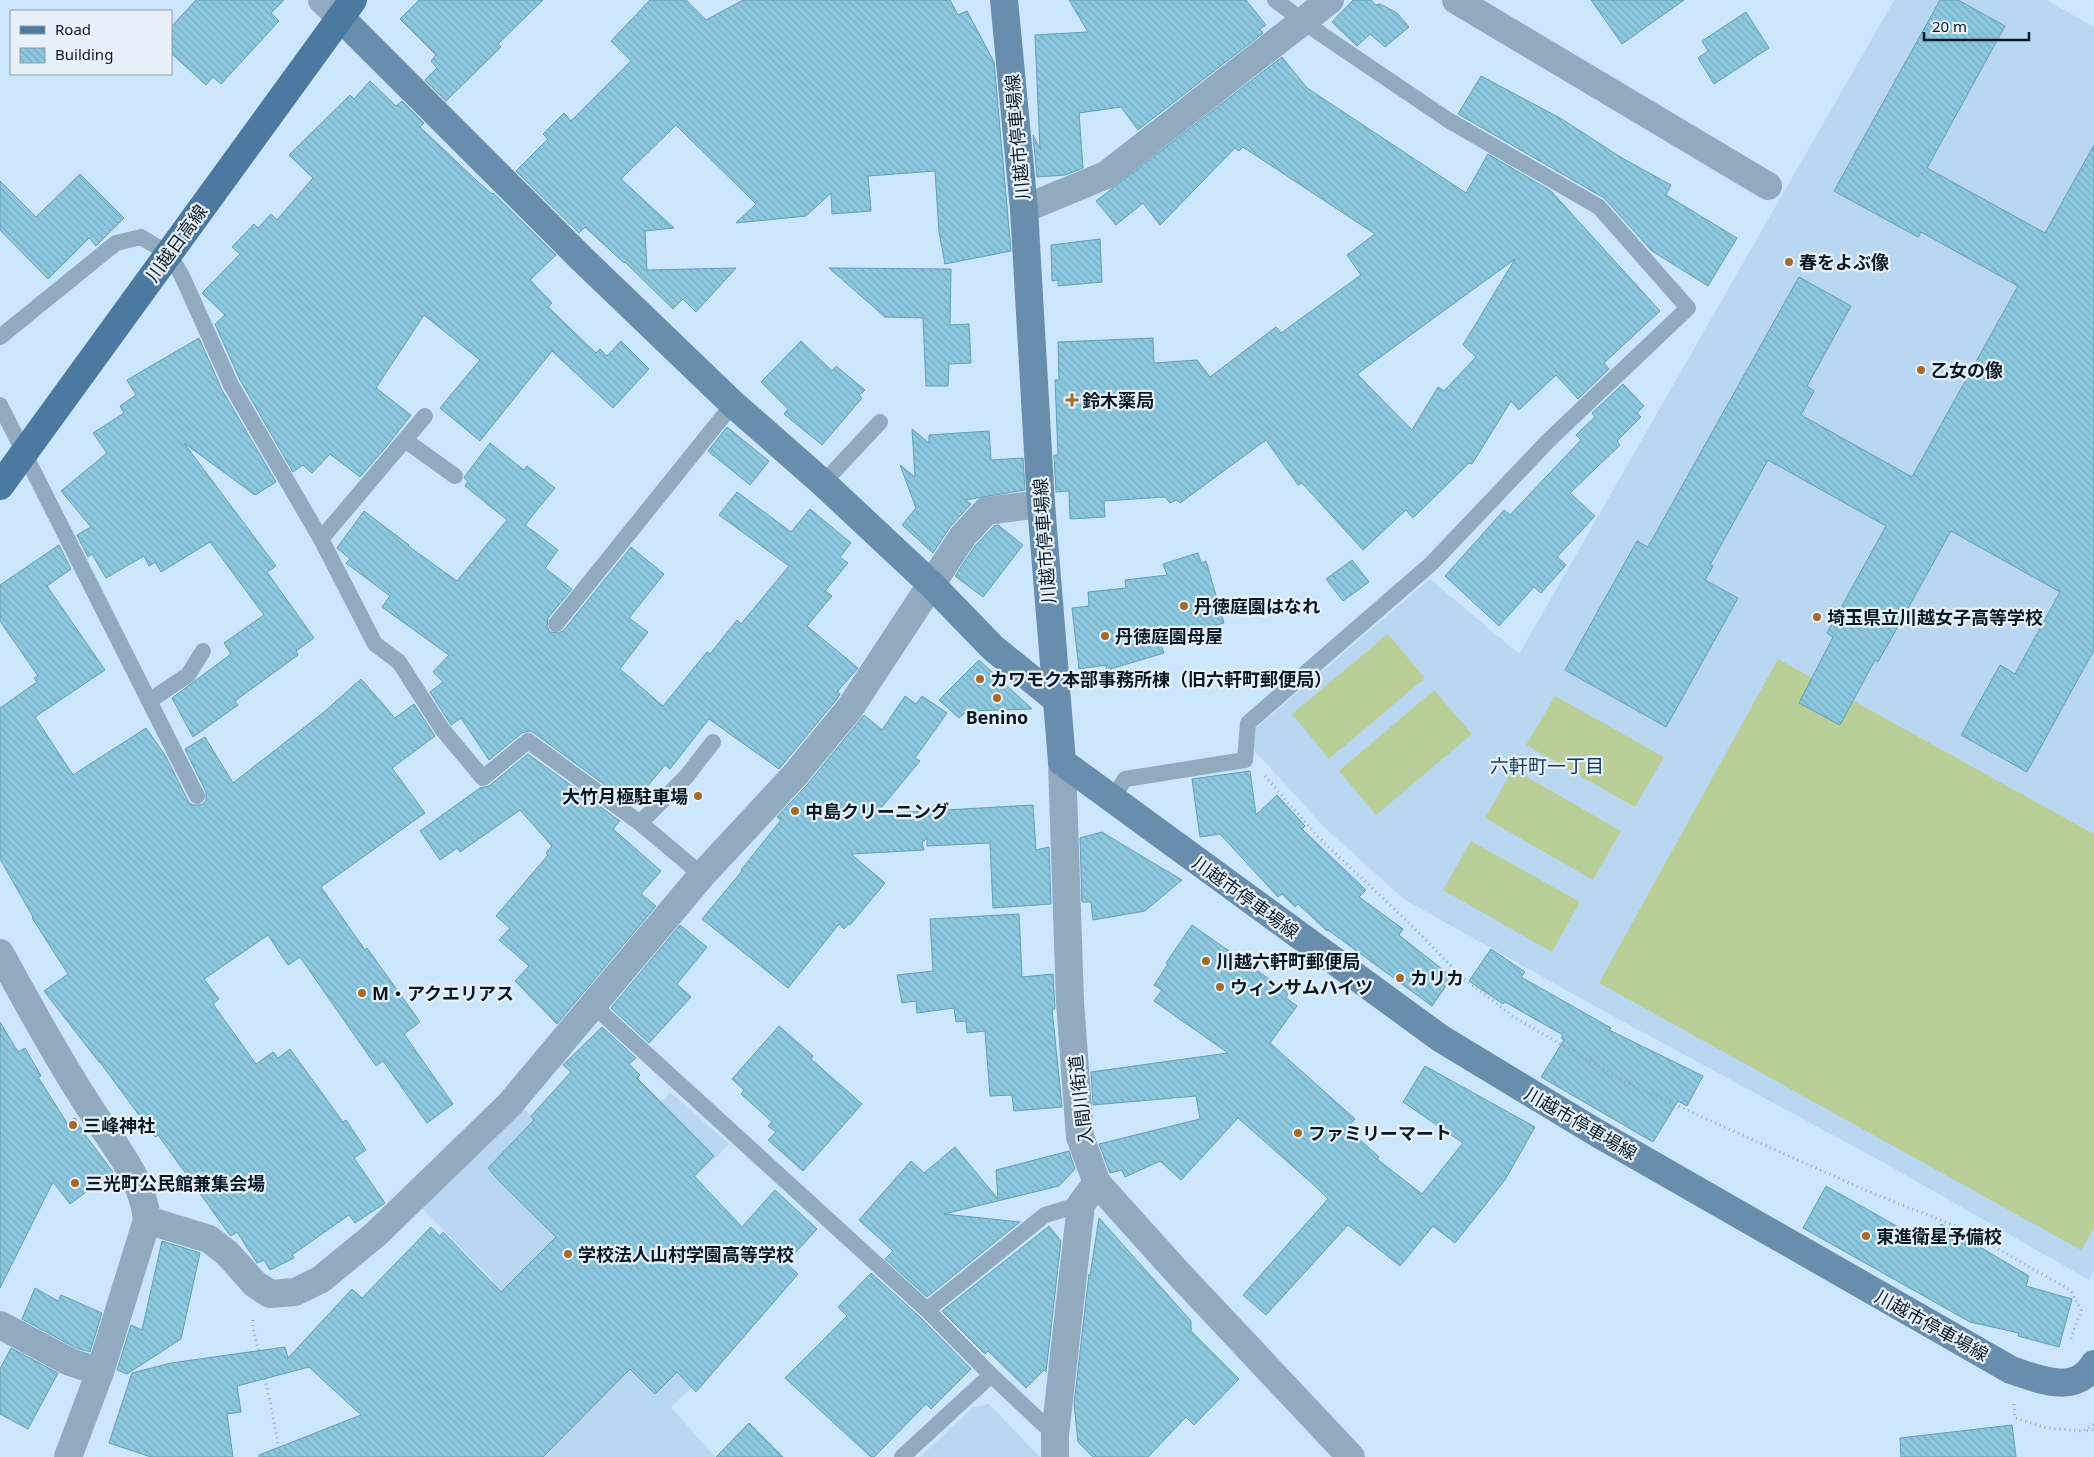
<svg xmlns="http://www.w3.org/2000/svg" width="2094" height="1457" viewBox="0 0 2094 1457" font-family="'Noto Sans','Noto Sans JP',sans-serif">
<style>
.built{fill:#bad7f1}
.pitch{fill:#bace98}
.building{fill:url(#building-back-hatch);stroke:#639eb5;fill-rule:evenodd}
.lines{fill:none;stroke-linecap:round;stroke-linejoin:round}
.path{stroke:#90a7bb;stroke-width:3;stroke-dasharray:1 4;stroke-linecap:butt}
.lane{stroke:#91aac0;stroke-width:16}
.street{stroke:#91aac0;stroke-width:28}
.secondary{stroke:#698ead;stroke-width:28}
.primary{stroke:#4b79a0;stroke-width:28}
.poi-dot{fill:#a46a2a;stroke:#e8f1f9;stroke-width:2}
.labels{text-anchor:middle;dominant-baseline:central;stroke-width:4.5;stroke-linejoin:round;paint-order:stroke}
.street-label{font-size:18px;fill:#081926;stroke:#e8f1f9}
.poi-label{font-size:18px;font-weight:bold;fill:#081926;stroke:#e8f1f9;text-anchor:start}
.neighbourhood-label{font-size:19px;fill:#123c5a;stroke:#e8f1f9}
</style>
<defs>
<pattern id="building-back-hatch" width="6" height="6" patternUnits="userSpaceOnUse" patternTransform="scale(1.25)"><rect width="6" height="6" fill="#8cc8e0"/><path d="M-1 5l2 2M0 0l6 6M5-1l2 2" fill="none" stroke="#77abc0"/></pattern>
</defs>
<rect width="100%" height="100%" fill="#cce6fd"/>
<!-- built -->
<g class="built">
<polygon points="1894,0 2046,0 2094,27 2094,1271 2089,1280 1879,1160 1609,1014 1405,900 1326,829 1253,749 1256,728 1430,579 1519,654"/>
<polygon points="670,1092 729,1144 645,1229 705,1374 671,1407 715,1457 410,1457 398,1371 493,1280 420,1206 521,1106 593,1174"/>
<polygon points="989,1404 1040,1457 920,1457 973,1407"/>
</g>
<!-- pitch -->
<g class="pitch">
<polygon points="1388,634 1425,678 1329,759 1292,714"/>
<polygon points="1778,659 2094,834 2094,1228 2081,1250 1599,983"/>
<polygon points="1434,690 1472,734 1376,815 1339,771"/>
<polygon points="1555,696 1664,757 1635,807 1526,745"/>
<polygon points="1513,769 1621,831 1593,880 1485,818"/>
<polygon points="1471,841 1580,902 1552,952 1443,890"/>
</g>
<!-- building -->
<g class="building">
<polygon points="196,0 284,0 271,13 279,21 221,84 213,77 206,85 171,53 171,27"/>
<polygon points="419,0 543,0 498,44 501,47 446,101 425,80 437,68 431,61 436,55 400,19"/>
<polygon points="650,0 686,0 706,20 743,0 950,0 958,15 967,11 994,62 1011,251 945,264 939,232 935,171 868,176 871,211 832,214 831,193 806,216 736,223 756,204 676,125 621,179 674,228 645,231 647,270 736,268 696,312 683,299 673,309 625,262 624,263 585,227 579,233 516,171 548,139 543,134 564,113 571,121 631,61 611,41"/>
<polygon points="1069,0 1246,0 1266,25 1260,29 1263,33 1138,130 1121,107 1079,113 1083,168 1065,175 1037,177 1033,135 1040,149 1035,35 1088,32"/>
<polygon points="1353,0 1371,0 1376,5 1380,4 1397,13 1409,27 1385,47 1370,34 1357,46 1332,22"/>
<polygon points="1591,0 1684,0 1622,44"/>
<polygon points="1940,0 1958,0 2005,26 1927,168 2045,233 2094,145 2094,650 2027,772 1961,735 2000,665 2015,674 2060,592 1951,531 1878,662 1875,660 1840,725 1799,703 1833,637 1827,633 1886,526 1768,460 1710,565 1713,566 1705,580 1738,598 1666,727 1565,670 1637,541 1648,547 1799,277 1851,306 1807,386 1814,391 1801,415 1912,477 2018,286 1921,232 1918,237 1834,191"/>
<polygon points="1746,12 1769,48 1714,84 1698,58 1708,51 1702,41"/>
<path d="M1282 57 1307 88 1466 193 1488 154 1551 191 1660 311 1604 363 1609 369 1578 399 1556 375 1519 410 1511 401 1472 464 1469 463 1413 518 1406 510 1363 550 1302 483 1298 485 1266 440 1180 503 1177 500 1170 503 1165 497 1104 501 1105 517 1070 519 1069 491 1056 492 1054 455H1058L1055 380H1059L1058 342 1153 338 1154 363 1197 360 1210 377 1276 327 1281 333 1361 275 1347 255 1375 234 1243 147 1239 151 1235 148 1160 225 1143 203 1116 225 1096 201ZM1515 259 1463 345 1476 357 1444 391 1438 387 1412 430 1357 374Z"/>
<polygon points="1481,76 1560,118 1622,158 1671,185 1666,195 1737,238 1708,286 1652,251 1604,198 1458,114"/>
<polygon points="370,81 396,106 402,101 424,123 420,127 477,181 492,194 493,193 556,255 530,280 552,303 548,307 596,353 600,349 607,356 621,341 649,369 613,408 552,351 480,441 440,408 480,360 424,315 376,388 411,415 387,446 360,477 330,454 312,473 303,465 293,472 240,380 215,324 225,315 202,293 240,254 232,247 254,224 258,228 271,214 277,220 313,178 289,155 350,95 354,99"/>
<polygon points="80,174 124,218 96,246 89,238 48,279 0,230 0,181 36,217"/>
<polygon points="1100,239 1102,282 1058,286 1058,280 1052,281 1051,245"/>
<polygon points="829,268 951,269 950,325 969,324 971,363 949,364 948,386 926,386 923,318 885,317"/>
<polygon points="199,338 222,390 276,482 255,495 184,443 276,566 267,572 314,638 296,651 298,655 235,701 238,705 193,737 172,698 231,654 224,643 264,615 210,542 161,572 155,562 149,566 144,556 106,578 92,554 88,557 77,535 91,527 61,491 107,453 93,433 124,413 120,406 136,395 127,380"/>
<polygon points="801,341 832,371 836,366 865,390 859,395 862,398 822,445 784,414 788,409 761,382"/>
<polygon points="1623,384 1644,406 1637,413 1641,417 1617,441 1620,445 1570,493 1595,516 1557,557 1566,565 1541,593 1534,587 1499,626 1445,576 1504,510 1510,515 1581,440 1576,435 1595,417 1592,413"/>
<polygon points="727,427 769,461 750,485 708,451"/>
<polygon points="912,429 929,443 929,435 989,431 991,460 1023,458 1025,490 965,500 971,504 950,527 933,553 902,525 916,508 900,465 915,477"/>
<polygon points="490,443 524,470 527,466 555,488 525,525 558,550 545,568 572,589 548,618 547,627 550,632 559,633 564,630 631,547 664,574 629,618 648,632 620,669 663,706 707,652 710,654 737,620 741,624 789,566 719,515 737,492 791,532 810,509 851,543 840,557 848,563 825,591 832,596 807,626 858,668 837,692 840,694 837,699 779,769 709,719 670,769 665,765 632,805 534,733 530,731 522,733 489,760 461,718 451,725 430,692 443,682 433,672 449,655 382,607 390,596 346,563 350,559 337,548 364,511 409,545 408,546 457,581 507,520 465,486 468,481 464,478 465,476"/>
<polygon points="998,525 1023,545 983,597 955,576 975,546 994,526"/>
<polygon points="59,545 71,569 47,586 105,670 35,717 73,775 146,728 165,755 188,801 192,805 201,805 206,801 206,792 185,749 205,737 233,783 324,712 361,679 395,718 414,704 435,736 392,768 425,813 321,887 365,950 367,948 420,1022 404,1034 453,1104 427,1123 383,1061 376,1066 300,957 288,965 268,935 204,979 219,999 213,1004 256,1064 273,1052 278,1058 290,1049 343,1122 346,1120 366,1150 354,1158 385,1203 355,1223 349,1215 292,1255 294,1258 270,1270 264,1260 257,1263 237,1232 231,1236 229,1234 158,1135 155,1137 100,1062 99,1062 44,991 68,974 32,918 33,917 0,859 0,708 37,682 34,678 38,676 0,621 0,585"/>
<polygon points="1198,553 1201,563 1206,561 1224,623 1160,642 1164,653 1107,670 1106,665 1079,669 1072,608 1089,606 1088,592 1126,588 1125,580 1167,575 1163,564"/>
<polygon points="1352,560 1369,582 1343,601 1326,579"/>
<polygon points="979,660 1032,709 967,711 959,718 939,700"/>
<polygon points="905,696 916,704 922,696 947,713 915,758 920,761 876,814 1033,805 1036,850 1049,847 1051,904 993,908 990,843 927,846 927,838 922,843 924,850 851,854 885,883 850,925 848,924 844,929 839,924 788,988 702,919 742,871 741,870 781,820 777,817 807,785 864,715 882,730"/>
<polygon points="528,754 620,821 613,829 661,871 641,894 656,906 557,1024 515,981 529,966 499,940 510,928 496,916 548,855 546,853 552,846 520,810 460,852 457,848 440,860 420,831 480,788 489,786"/>
<polygon points="1250,771 1256,815 1277,795 1305,826 1302,829 1366,890 1359,897 1403,929 1399,935 1452,977 1432,1006 1328,930 1327,931 1298,904 1295,907 1282,894 1278,897 1220,834 1200,837 1192,779"/>
<polygon points="1102,832 1130,849 1182,880 1145,911 1093,920 1091,902 1082,902 1080,838"/>
<polygon points="1019,914 1022,977 1053,974 1055,1009 1052,1009 1062,1107 1014,1111 1012,1095 990,1096 985,1031 967,1033 966,1021 956,1022 954,1008 917,1013 916,1001 902,1003 897,975 933,971 930,919"/>
<polygon points="680,925 707,947 677,984 691,997 649,1043 611,1008"/>
<polygon points="1192,925 1289,993 1286,998 1297,1006 1270,1043 1355,1119 1347,1128 1379,1157 1377,1159 1422,1194 1463,1143 1403,1102 1425,1066 1535,1127 1505,1180 1455,1243 1433,1226 1400,1266 1348,1225 1266,1315 1243,1295 1328,1199 1315,1186 1238,1118 1181,1180 1160,1161 1125,1177 1122,1170 1110,1173 1099,1144 1200,1119 1196,1096 1093,1105 1091,1072 1228,1053 1154,1001 1162,990 1154,985 1168,964 1166,963"/>
<polygon points="1491,949 1525,972 1521,977 1611,1028 1609,1030 1703,1076 1687,1106 1678,1101 1653,1142 1541,1077 1564,1040 1561,1038 1563,1035 1505,1002 1503,1004 1469,981"/>
<polygon points="0,1022 18,1052 25,1048 41,1076 38,1077 67,1123 75,1118 83,1132 113,1172 70,1204 53,1182 0,1288"/>
<polygon points="779,1026 813,1056 811,1059 862,1104 803,1171 768,1140 776,1132 768,1126 772,1122 741,1094 744,1090 732,1079"/>
<polygon points="602,1027 636,1058 629,1064 640,1075 637,1078 714,1156 694,1176 742,1227 775,1190 817,1229 786,1263 798,1274 696,1392 677,1372 655,1394 630,1369 543,1457 259,1457 259,1455 361,1415 309,1367 237,1386 241,1412 227,1414 233,1457 151,1457 109,1443 132,1373 171,1363 285,1347 288,1358 352,1289 362,1298 431,1227 440,1236 443,1232 501,1292 556,1237 499,1181 488,1168 534,1120 531,1116 571,1072 563,1065"/>
<polygon points="955,1147 998,1199 996,1170 1069,1151 1075,1169 1059,1186 944,1214 1020,1222 927,1297 885,1259 893,1251 859,1220 911,1161 924,1173"/>
<polygon points="1826,1186 1930,1245 1941,1224 2029,1276 2026,1286 2072,1299 2059,1347 2018,1336 2019,1333 1970,1322 1803,1228"/>
<polygon points="1099,1218 1191,1321 1191,1331 1239,1379 1194,1425 1186,1417 1148,1457 1093,1457 1078,1442 1074,1404 1089,1274 1090,1276"/>
<polygon points="1049,1226 1061,1241 1046,1372 1044,1370 1026,1388 988,1351 985,1354 942,1311"/>
<polygon points="162,1241 200,1253 181,1339 127,1374 117,1370 131,1325 142,1330"/>
<polygon points="871,1273 920,1317 971,1369 931,1409 926,1404 874,1457 871,1457 785,1378 847,1316 838,1307"/>
<polygon points="35,1288 58,1301 61,1295 102,1313 90,1352 76,1348 22,1319"/>
<polygon points="11,1348 58,1373 28,1429 0,1414 0,1369"/>
<polygon points="749,1423 783,1457 716,1457"/>
<polygon points="2012,1425 2016,1457 1901,1457 1900,1438"/>
</g>
<g class="lines">
<!-- path -->
<g class="path">
<polyline points="1265,776 1318,837 1409,923 1462,977 1514,1017 1631,1085 1867,1191 1963,1229 2070,1290 2081,1310 2070,1341"/>
<polyline points="253,1320 253,1328 271,1405 280,1457"/>
<polyline points="2014,1404 2015,1418 2047,1428 2083,1431 2094,1424"/>
<polyline points="2087,1431 2094,1429"/>
</g>
<!-- lane -->
<g class="lane">
<polyline points="0,337 116,243 141,237 169,254 182,276 231,385 321,539 375,644 399,662 442,729 483,778 528,741 640,823 702,875"/>
<polyline points="0,405 197,796"/>
<polyline points="405,440 455,476"/>
<polyline points="823,483 880,422"/>
<polyline points="321,539 425,416"/>
<polyline points="556,624 733,404"/>
<polyline points="149,701 188,675 203,651"/>
<polyline points="1112,799 1125,779 1245,760 1248,723 1432,563 1549,440 1688,308 1599,207 1448,120 1321,34 1275,0"/>
<polyline points="640,823 686,777 713,742"/>
<polyline points="594,1006 927,1310 991,1375 1055,1435"/>
<polyline points="927,1310 1045,1215 1081,1204"/>
<polyline points="902,1457 991,1375"/>
</g>
<!-- street -->
<g class="street">
<polyline points="322,0 340,17"/>
<polyline points="1456,0 1768,186"/>
<polyline points="1024,209 1106,175 1330,0"/>
<polyline points="1062,762 1070,1002 1080,1137 1097,1183 1178,1273 1351,1457"/>
<path d="M0 953C28 1004 56 1056 88 1105 110 1141 143 1176 147 1220L100 1372 68 1457"/>
<polyline points="147,1220 209,1239 227,1253 255,1284 270,1294 295,1292 320,1280 376,1234 510,1104 702,875 795,775 850,708 963,536 986,511 1041,504"/>
<polyline points="0,1325 70,1362 100,1372"/>
<polyline points="1055,1457 1055,1435 1081,1204 1097,1183"/>
</g>
<!-- secondary -->
<g class="secondary">
<path d="M1004 0 1024 209 1041 504 1062 762 1440 1038 1597 1133 2011 1370C2038 1379 2076 1396 2094 1364"/>
<polyline points="340,17 581,258 733,404 823,483 931,584 993,648 1056,699"/>
</g>
<!-- primary -->
<polyline class="primary" points="0,486 353,0"/>
</g>
<!-- markers -->
<g class="poi-dot">
<circle cx="1789" cy="262" r="5"/>
<circle cx="1921" cy="370" r="5"/>
<path d="M1069.5 392.5h5v5h5v5h-5v5h-5v-5h-5v-5h5z"/>
<circle cx="1184" cy="606" r="5"/>
<circle cx="1817" cy="617" r="5"/>
<circle cx="1105" cy="636" r="5"/>
<circle cx="980" cy="679" r="5"/>
<circle cx="997" cy="698" r="5"/>
<circle cx="698" cy="796" r="5"/>
<circle cx="795" cy="811" r="5"/>
<circle cx="1206" cy="961" r="5"/>
<circle cx="1400" cy="978" r="5"/>
<circle cx="1220" cy="987" r="5"/>
<circle cx="362" cy="993" r="5"/>
<circle cx="73" cy="1125" r="5"/>
<circle cx="1298" cy="1133" r="5"/>
<circle cx="75" cy="1183" r="5"/>
<circle cx="1866" cy="1236" r="5"/>
<circle cx="568" cy="1254" r="5"/>
</g>
<g class="labels">
<!-- street labels -->
<g class="street-label">
<text transform="translate(1017 137) rotate(-95)">川越市停車場線</text>
<text transform="translate(176 243) rotate(-54)">川越日高線</text>
<text transform="translate(1044 541) rotate(-94)">川越市停車場線</text>
<text transform="translate(1246 897) rotate(36)">川越市停車場線</text>
<text transform="translate(1080 1100) rotate(-97)">入間川街道</text>
<text transform="translate(1581 1123) rotate(30)">川越市停車場線</text>
<text transform="translate(1932 1325) rotate(29)">川越市停車場線</text>
</g>
<!-- poi labels -->
<g class="poi-label">
<text x="1799" y="262">春をよぶ像</text>
<text x="1931" y="370">乙女の像</text>
<text x="1082" y="400">鈴木薬局</text>
<text x="1194" y="606">丹徳庭園はなれ</text>
<text x="1827" y="617">埼玉県立川越女子高等学校</text>
<text x="1115" y="636">丹徳庭園母屋</text>
<text x="990" y="679">カワモク本部事務所棟（旧六軒町郵便局）</text>
<text x="997" y="717" text-anchor="middle">Benino</text>
<text x="688" y="796" text-anchor="end">大竹月極駐車場</text>
<text x="805" y="811">中島クリーニング</text>
<text x="1216" y="961">川越六軒町郵便局</text>
<text x="1410" y="978">カリカ</text>
<text x="1230" y="987">ウィンサムハイツ</text>
<text x="372" y="993">M・アクエリアス</text>
<text x="83" y="1125">三峰神社</text>
<text x="1308" y="1133">ファミリーマート</text>
<text x="85" y="1183">三光町公民館兼集会場</text>
<text x="1876" y="1236">東進衛星予備校</text>
<text x="578" y="1254">学校法人山村学園高等学校</text>
</g>
<!-- neighbourhood labels -->
<g class="neighbourhood-label">
<text x="1547" y="766">六軒町一丁目</text>
</g>
</g>
<!-- legend -->
<rect x="10" y="10" width="162" height="65" fill="#e8f1f9" stroke="#8e9ba5"/>
<rect x="20" y="26" width="25" height="8" fill="#4b79a0" stroke="#8e9ba5"/>
<text x="55" y="35" font-size="15" fill="#081926">Road</text>
<rect x="20" y="48" width="25" height="15" fill="url(#building-back-hatch)" stroke="#8e9ba5"/>
<text x="55" y="60" font-size="15" fill="#081926">Building</text>
<!-- scale -->
<path d="M1924 32v8h105v-8" fill="none" stroke="#081926" stroke-width="2.5"/>
<text x="1932" y="32" font-size="15" fill="#081926" stroke="#e8f1f9" stroke-width="4" paint-order="stroke">20 m</text>
</svg>
